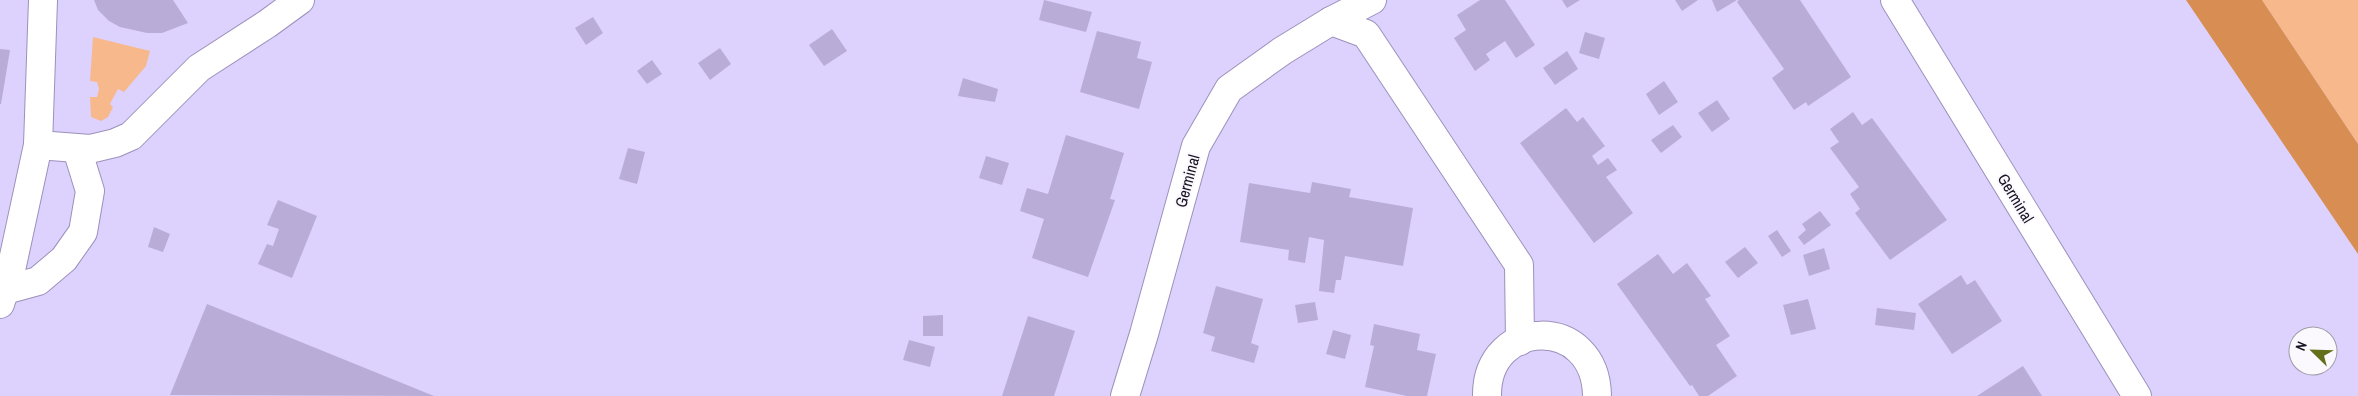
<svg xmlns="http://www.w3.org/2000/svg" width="2358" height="396" viewBox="0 0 2358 396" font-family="'Archivo Narrow',sans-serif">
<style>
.green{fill:#f7b98c}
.forest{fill:#d88d53}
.building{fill:#b9add8}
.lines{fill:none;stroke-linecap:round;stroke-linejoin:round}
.minor-casing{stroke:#9d91bb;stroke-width:30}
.minor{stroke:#fff;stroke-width:28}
.labels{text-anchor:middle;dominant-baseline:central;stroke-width:4;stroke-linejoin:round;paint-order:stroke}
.street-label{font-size:16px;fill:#181323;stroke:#fbf9fe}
</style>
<rect width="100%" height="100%" fill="#ddd1fe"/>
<!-- green -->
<g class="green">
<polygon points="2262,0 2358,0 2358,144"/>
<polygon points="93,37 150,51 146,66 124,92 118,89 110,104 113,107 108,117 101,121 91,117 90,97 97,97 99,89 97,82 90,81"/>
</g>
<!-- forest -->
<polygon class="forest" points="2186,0 2262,0 2358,144 2358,254"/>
<!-- building -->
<g class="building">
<polygon points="94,0 173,0 188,23 162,33 147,33 120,27 109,21 98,10"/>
<polygon points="1044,0 1092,12 1086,32 1039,20"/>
<polygon points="1480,0 1505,0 1535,45 1516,58 1505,41 1486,54 1490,60 1475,71 1454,38 1466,30 1457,15"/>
<polygon points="1562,0 1580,0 1567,8"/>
<polygon points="1675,0 1698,0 1682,11"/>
<polygon points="1712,0 1737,0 1717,12"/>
<polygon points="1739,0 1800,0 1851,77 1808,106 1806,102 1794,110 1772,78 1784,69 1737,2"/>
<polygon points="593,17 603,33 586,45 575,28"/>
<polygon points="832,29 847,51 824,66 809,45"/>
<polygon points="1097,31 1141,42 1137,58 1152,62 1139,109 1080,92"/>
<polygon points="1585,32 1605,38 1599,59 1579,53"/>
<polygon points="720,48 731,64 710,80 698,63"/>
<polygon points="0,49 10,50 1,104 0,104"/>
<polygon points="1567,51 1578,69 1555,85 1543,68"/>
<polygon points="652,60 662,74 647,84 637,71"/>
<polygon points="963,78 998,89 995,102 958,96"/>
<polygon points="1664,81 1678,102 1659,115 1646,94"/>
<polygon points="1717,100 1730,119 1712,132 1698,113"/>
<polygon points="1566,108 1577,122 1583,117 1605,146 1592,156 1598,165 1608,158 1617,170 1606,177 1633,213 1594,243 1520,143"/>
<polygon points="1853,112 1862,125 1872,118 1947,220 1890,260 1855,213 1860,209 1850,194 1859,187 1830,148 1839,142 1830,129"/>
<polygon points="1673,125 1682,137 1661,153 1651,140"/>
<polygon points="1066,135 1124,153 1110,199 1115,200 1088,277 1032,258 1044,219 1020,211 1027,188 1048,194"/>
<polygon points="628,148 645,152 637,184 619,179"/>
<polygon points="986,156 1009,163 1002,185 979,178"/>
<polygon points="1312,182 1351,189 1349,197 1413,208 1403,266 1345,256 1341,280 1336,280 1334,293 1319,291 1324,240 1309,237 1305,263 1288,260 1289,250 1240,242 1249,183 1310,193"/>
<polygon points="278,200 317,216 292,278 258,264 267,244 273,246 279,229 267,225"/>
<polygon points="1820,211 1831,225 1804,245 1798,237 1806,230 1802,224"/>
<polygon points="154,227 170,234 163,252 148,247"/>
<polygon points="1777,230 1791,251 1782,257 1768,236"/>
<polygon points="1745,247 1758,263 1738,278 1725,262"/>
<polygon points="1824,248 1830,269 1809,276 1803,255"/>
<polygon points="1658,254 1673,274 1687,263 1711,296 1705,299 1730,336 1716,345 1737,376 1708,396 1699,396 1692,385 1690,386 1617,284"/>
<polygon points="1961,275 1967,285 1975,280 2002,321 1952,354 1918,304"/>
<polygon points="1216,286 1263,299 1251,343 1259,346 1254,363 1211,351 1215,337 1203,333"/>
<polygon points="1808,299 1816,329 1791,335 1783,305"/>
<polygon points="1315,302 1318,320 1298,323 1295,305"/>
<polygon points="207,304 434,396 170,395"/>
<polygon points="1877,308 1916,313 1914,330 1875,325"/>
<polygon points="943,315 943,336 923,336 923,316"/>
<polygon points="1028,316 1075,331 1054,396 1002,396"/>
<polygon points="1374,324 1420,334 1417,350 1436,354 1427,396 1407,396 1365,387 1374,346 1370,345"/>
<polygon points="1333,330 1351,335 1345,359 1326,354"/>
<polygon points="909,340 935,347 930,367 903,360"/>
<polygon points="2023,366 2042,396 1977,396"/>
</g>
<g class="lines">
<defs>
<g id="minor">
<polyline points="1895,0 2137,396"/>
<polyline points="1331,21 1366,34 1519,265 1520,341"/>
<polyline points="38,145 90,149 115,143 131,136 199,68 267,24 300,0"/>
<polyline points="5,290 38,281 64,259 83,232 90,191 77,149"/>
<polyline points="0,304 11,270 38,145 43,0"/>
<polyline points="1125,396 1144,334 1196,146 1229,89 1282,51 1331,21 1372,0"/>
<path d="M1487 396C1486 317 1596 314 1597 396"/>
</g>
</defs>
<!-- minor casing -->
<use href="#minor" class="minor-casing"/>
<!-- minor -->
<use href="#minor" class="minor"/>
</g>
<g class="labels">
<!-- street labels -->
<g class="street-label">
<text transform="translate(1187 181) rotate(-75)">Germinal</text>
<text transform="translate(2016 198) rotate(59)">Germinal</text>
</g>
</g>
<!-- north arrow -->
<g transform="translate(2313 351) rotate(293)"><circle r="24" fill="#fbf9fe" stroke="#a09da6"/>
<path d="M0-4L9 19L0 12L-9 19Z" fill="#636f19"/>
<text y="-8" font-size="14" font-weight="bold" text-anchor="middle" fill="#181323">N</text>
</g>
</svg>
